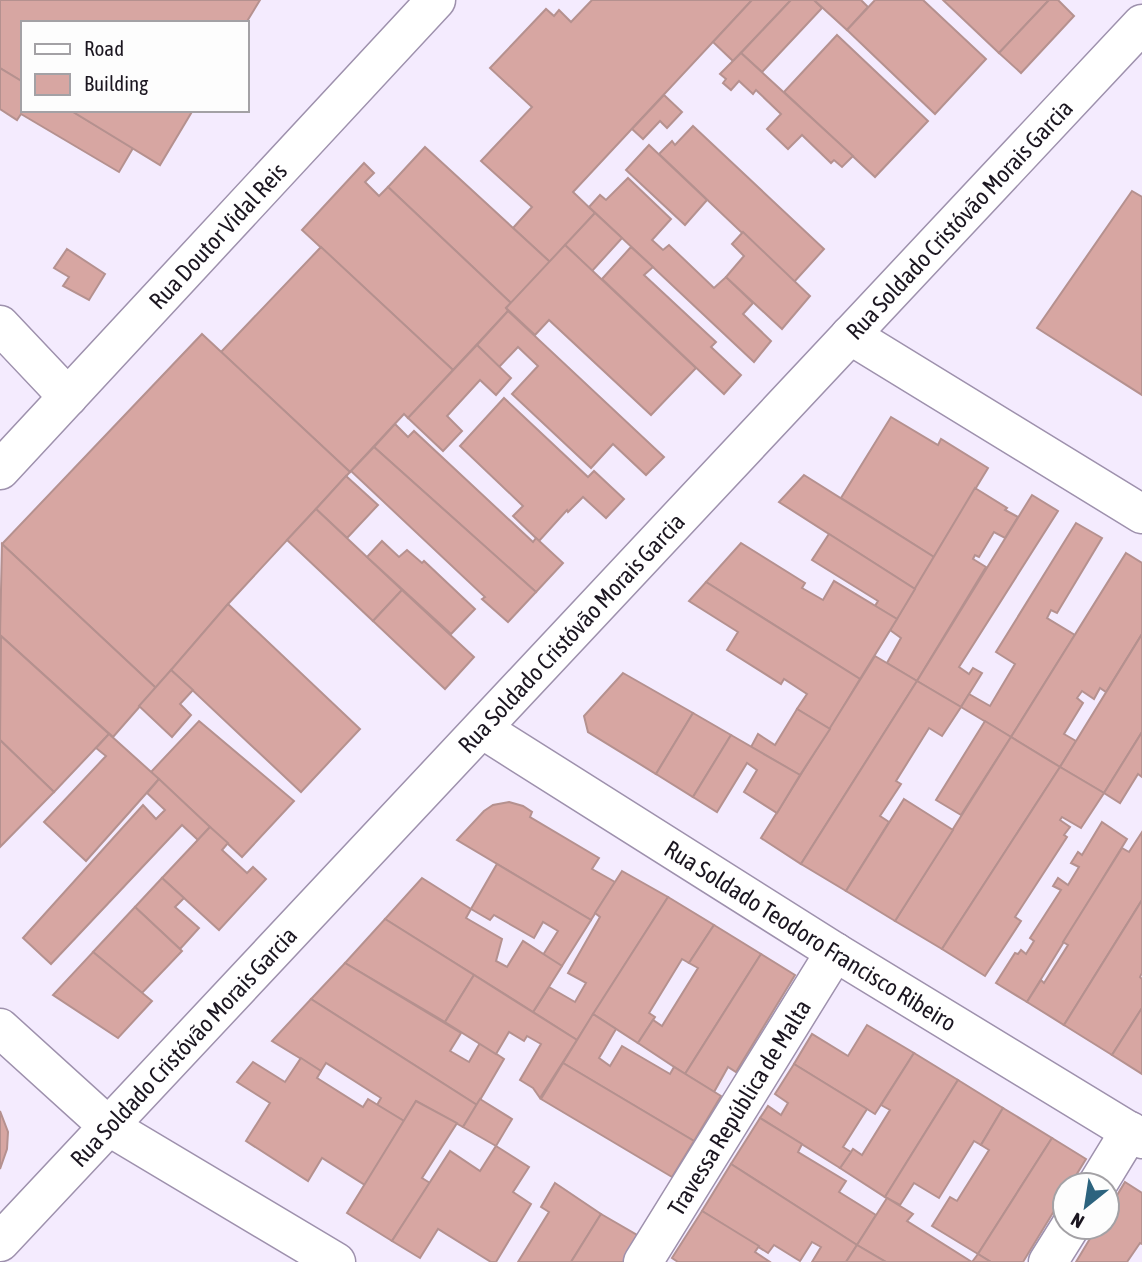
<svg xmlns="http://www.w3.org/2000/svg" width="1142" height="1262" viewBox="0 0 1142 1262" font-family="'Asap Condensed',sans-serif">
<style>
.building{fill:#d7a6a2;stroke:#b5918f;stroke-width:2}
.lines{fill:none;stroke-linecap:round;stroke-linejoin:round}
.minor-casing{stroke:#9e91ad;stroke-width:41}
.minor{stroke:#fff;stroke-width:38}
.labels{text-anchor:middle;dominant-baseline:central;stroke-width:7;stroke-linejoin:round;paint-order:stroke}
.street-label{font-size:24px;fill:#1b1620;stroke:#fdfdfd}
</style>
<rect width="100%" height="100%" fill="#f4ebfe"/>
<!-- building -->
<g class="building">
<polygon points="0,0 260,0 246,23 23,23 23,82 0,68"/>
<polygon points="592,0 752,0 573,192 595,213 550,262 513,228 532,207 481,161 532,107 490,68 546,9 554,16 559,10 571,22"/>
<polygon points="752,0 791,0 733,61 713,42"/>
<polygon points="791,0 814,0 822,8 762,72 741,53"/>
<polygon points="814,0 861,0 868,7 847,30"/>
<polygon points="875,0 923,0 986,59 935,114 847,30"/>
<polygon points="943,0 1049,0 999,53"/>
<polygon points="1049,0 1058,0 1074,16 1021,73 999,53"/>
<polygon points="837,35 928,121 875,177 784,92"/>
<polygon points="741,53 853,156 842,167 834,160 831,163 802,135 788,149 767,129 781,114 756,90 753,94 739,81 731,90 723,83 726,79 720,74"/>
<polygon points="0,68 23,82 23,110 70,110 133,148 119,172 21,114 17,120 0,109"/>
<polygon points="664,95 682,112 667,128 660,121 643,139 632,129"/>
<polygon points="70,110 193,110 160,165"/>
<polygon points="693,126 824,249 794,282 659,154 672,141 675,145"/>
<polygon points="649,145 707,200 685,225 626,170"/>
<polygon points="425,147 550,262 511,303 388,187"/>
<polygon points="364,163 374,173 365,182 379,196 388,187 511,303 506,308 508,311 453,370 302,230"/>
<polygon points="628,178 671,219 652,240 663,250 669,245 714,288 726,277 753,303 743,314 771,341 754,362 589,207 600,195 606,200"/>
<polygon points="1132,191 1142,197 1142,395 1037,328"/>
<polygon points="595,213 622,238 592,271 565,245"/>
<polygon points="743,232 810,296 782,329 726,277 744,256 732,244"/>
<polygon points="565,245 696,368 651,415 549,320 535,335 506,308"/>
<polygon points="321,247 453,370 408,418 404,414 350,472 221,352"/>
<polygon points="631,247 653,267 644,275 716,342 711,347 741,375 724,394 602,279"/>
<polygon points="67,249 105,274 89,300 63,286 69,277 54,268"/>
<polygon points="508,311 664,457 646,475 613,444 591,468 512,394 538,366 518,347 499,367 477,345"/>
<polygon points="202,334 350,472 228,604 156,688 2,544"/>
<polygon points="477,345 511,378 496,395 480,380 447,416 462,431 443,451 408,418"/>
<polygon points="504,398 588,477 594,471 624,499 606,518 583,497 568,512 567,510 539,541 513,516 523,506 460,446"/>
<polygon points="891,417 938,445 941,439 988,468 934,557 841,498"/>
<polygon points="395,424 408,437 414,431 533,542 536,538 563,563 536,592 374,447"/>
<polygon points="374,447 536,592 508,622 482,599 485,597 351,471"/>
<polygon points="804,475 934,557 915,589 779,502"/>
<polygon points="346,476 378,505 347,538 316,509"/>
<polygon points="975,488 1007,508 1005,510 1018,517 1005,538 994,532 979,557 975,555 973,559 986,567 917,681 887,663 901,638 890,630"/>
<polygon points="1032,495 1058,511 959,667 969,674 973,668 982,673 961,707 917,681"/>
<polygon points="316,509 402,590 373,621 287,540"/>
<polygon points="1076,523 1102,538 1057,613 1051,610 1047,618 1075,635 1011,737 961,707 969,694 990,706 1015,664 996,652"/>
<polygon points="829,534 915,589 897,619 875,606 878,601 812,560"/>
<polygon points="382,541 399,557 407,550 422,563 424,561 475,609 451,634 367,557"/>
<polygon points="741,543 805,583 802,588 823,600 834,581 897,619 860,679 706,582"/>
<polygon points="2,544 156,688 113,737 0,635"/>
<polygon points="1126,553 1142,563 1142,634 1106,692 1100,688 1094,699 1082,691 1077,698 1083,703 1064,734 1076,741 1060,767 1011,737"/>
<polygon points="706,582 860,679 830,729 797,709 807,694 784,679 781,684 727,650 738,632 689,601"/>
<polygon points="402,590 474,657 445,689 373,621"/>
<polygon points="228,604 360,729 301,792 171,670"/>
<polygon points="1142,634 1142,732 1104,793 1060,767"/>
<polygon points="1,636 109,734 54,792 0,740"/>
<polygon points="875,656 917,681 801,864 761,838"/>
<polygon points="171,670 193,690 180,704 191,715 172,737 139,706"/>
<polygon points="623,673 693,713 656,774 588,732 584,716"/>
<polygon points="917,681 961,707 942,736 929,728 896,781 901,784 880,816 889,822 846,891 801,864"/>
<polygon points="797,709 830,729 800,775 751,747 758,734 775,745"/>
<polygon points="693,713 731,735 693,797 656,774"/>
<polygon points="199,721 294,801 242,857 151,772"/>
<polygon points="985,721 1011,737 961,815 936,800"/>
<polygon points="1142,732 1142,777 1138,774 1120,803 1104,793"/>
<polygon points="109,734 159,779 86,861 44,822 106,756 96,748"/>
<polygon points="731,735 800,775 777,813 744,792 757,770 747,763 717,812 693,797"/>
<polygon points="1011,737 1060,767 942,949 895,921"/>
<polygon points="0,740 54,792 0,847"/>
<polygon points="1060,767 1104,793 1081,828 1062,817 1060,820 1070,827 1064,835 1067,837 1015,917 1021,921 985,976 942,949"/>
<polygon points="159,779 210,827 198,840 182,825 51,964 23,938 143,805 156,819 165,810 147,793"/>
<polygon points="904,799 953,830 895,921 846,891"/>
<polygon points="509,802 523,806 532,812 530,817 599,858 592,869 615,882 591,920 457,840 484,811 493,805"/>
<polygon points="1102,822 1127,839 1027,1002 996,983 1015,953 1018,954 1021,950 1026,954 1034,941 1030,938 1061,890 1053,886 1058,878 1068,885 1079,867 1071,863 1078,852 1082,855"/>
<polygon points="210,827 228,843 222,850 247,873 253,867 266,879 219,930 162,878"/>
<polygon points="1142,832 1142,900 1064,1025 1027,1002 1041,980 1044,983 1068,945 1063,942 1122,848 1129,852"/>
<polygon points="497,864 591,920 562,966 543,955 558,931 543,922 534,938 494,915 490,920 471,909"/>
<polygon points="622,871 668,897 577,1040 533,1012 549,987 575,1002 586,983 568,973 600,917 595,913"/>
<polygon points="162,878 184,898 175,907 199,928 180,949 135,907"/>
<polygon points="422,878 471,909 466,918 502,939 496,961 507,967 523,941 562,966 533,1012 385,919"/>
<polygon points="668,897 714,925 689,963 682,959 649,1013 655,1017 638,1043 593,1014"/>
<polygon points="1142,900 1142,973 1140,977 1142,979 1142,1008 1112,1055 1064,1025"/>
<polygon points="135,907 182,951 142,993 93,952"/>
<polygon points="385,919 474,975 445,1022 345,963"/>
<polygon points="714,925 761,954 685,1074 638,1043 653,1020 662,1026 698,968 689,963"/>
<polygon points="93,952 152,1001 118,1038 53,995"/>
<polygon points="761,954 795,975 736,1072 728,1067 714,1092 685,1074"/>
<polygon points="345,963 461,1033 450,1051 469,1062 480,1043 504,1059 477,1105 311,999"/>
<polygon points="474,975 577,1040 540,1098 533,1088 520,1080 541,1044 527,1036 524,1041 509,1032 496,1054 445,1022"/>
<polygon points="311,999 477,1105 463,1127 416,1101 404,1121 377,1105 381,1098 326,1063 321,1071 272,1041"/>
<polygon points="1142,1008 1142,1074 1112,1055"/>
<polygon points="593,1014 616,1029 599,1058 610,1066 622,1046 670,1074 674,1067 721,1096 694,1141 563,1063"/>
<polygon points="867,1025 914,1053 875,1114 794,1064 812,1034 848,1056"/>
<polygon points="914,1053 958,1080 885,1197 840,1168 853,1149 862,1155 890,1110 881,1105"/>
<polygon points="301,1058 321,1071 317,1078 363,1107 368,1099 404,1121 365,1185 322,1158 308,1181 246,1141 270,1103 237,1082 253,1062 285,1082"/>
<polygon points="563,1063 694,1141 672,1177 541,1099"/>
<polygon points="794,1064 867,1109 843,1147 851,1152 840,1168 760,1118 768,1106 781,1115 788,1103 775,1094"/>
<polygon points="958,1080 1003,1108 981,1145 974,1141 939,1198 914,1183 900,1205 885,1197"/>
<polygon points="480,1099 512,1119 496,1146 463,1127"/>
<polygon points="416,1101 457,1123 422,1178 430,1183 392,1241 347,1213"/>
<polygon points="1003,1108 1052,1138 978,1254 932,1226 950,1197 957,1201 989,1150 981,1145"/>
<polygon points="0,1111 8,1132 7,1149 0,1169"/>
<polygon points="760,1118 802,1144 798,1152 846,1181 839,1192 876,1215 857,1245 731,1164"/>
<polygon points="1052,1138 1086,1159 1070,1185 1065,1185 1065,1193 1023,1262 991,1262 978,1254"/>
<polygon points="496,1146 529,1167 513,1192 531,1204 496,1262 491,1262 438,1229 420,1258 392,1241 450,1151 480,1171"/>
<polygon points="731,1164 857,1245 846,1262 812,1262 821,1247 812,1242 800,1261 774,1245 768,1253 702,1211"/>
<polygon points="1125,1182 1142,1193 1142,1244 1140,1243 1127,1262 1076,1262 1097,1227 1107,1227 1107,1212"/>
<polygon points="555,1183 601,1214 571,1262 518,1262 549,1212 541,1207"/>
<polygon points="887,1198 913,1214 907,1221 972,1262 978,1254 991,1262 886,1262 857,1245"/>
<polygon points="702,1211 759,1246 755,1252 770,1262 678,1262 672,1258"/>
<polygon points="601,1214 637,1235 638,1239 624,1262 571,1262"/>
<polygon points="857,1245 886,1262 846,1262"/>
</g>
<g class="lines">
<defs>
<g id="minor">
<polyline points="0,325 68,397"/>
<polyline points="850,335 1142,514"/>
<path id="s1" d="M0 470 436 0"/>
<path id="s2" d="M482 729 835 952 1142 1139"/>
<polyline points="0,1028 108,1126 336,1262"/>
<polyline points="1097,1185 1130,1131"/>
<path id="s3" d="M0 1242 1142 24"/>
<path id="s4" d="M643 1262 835 952"/>
<polyline points="1048,1262 1070,1227"/>
</g>
</defs>
<!-- minor casing -->
<use href="#minor" class="minor-casing"/>
<!-- minor -->
<use href="#minor" class="minor"/>
</g>
<g class="labels">
<!-- street labels -->
<g class="street-label">
<text stroke="none"><textPath href="#s3" startOffset="1402">Rua Soldado Cristóvão Morais Garcia</textPath></text>
<text stroke="none"><textPath href="#s1" startOffset="320">Rua Doutor Vidal Reis</textPath></text>
<text stroke="none"><textPath href="#s3" startOffset="835">Rua Soldado Cristóvão Morais Garcia</textPath></text>
<text stroke="none"><textPath href="#s2" startOffset="388">Rua Soldado Teodoro Francisco Ribeiro</textPath></text>
<text stroke="none"><textPath href="#s3" startOffset="268">Rua Soldado Cristóvão Morais Garcia</textPath></text>
<text stroke="none"><textPath href="#s4" startOffset="182">Travessa República de Malta</textPath></text>
</g>
</g>
<!-- legend -->
<rect x="21" y="21" width="228" height="91" fill="#fdfdfd" stroke="#a3a1a5" stroke-width="2"/>
<rect x="35" y="44" width="35" height="10" fill="#ffffff" stroke="#a3a1a5" stroke-width="2"/>
<text x="84" y="56" font-size="21" fill="#1b1620">Road</text>
<rect x="35" y="74" width="35" height="21" fill="#d7a6a2" stroke="#a3a1a5" stroke-width="2"/>
<text x="84" y="91" font-size="21" fill="#1b1620">Building</text>
<!-- north arrow -->
<g transform="translate(1086 1206) rotate(210)"><circle r="33" fill="#fdfdfd" stroke="#a3a1a5" stroke-width="2"/>
<path d="M0-5L12 26L0 18L-12 26Z" fill="#2c637e"/>
<text y="-10" font-size="19" font-weight="bold" text-anchor="middle" fill="#1b1620">N</text>
</g>
</svg>
